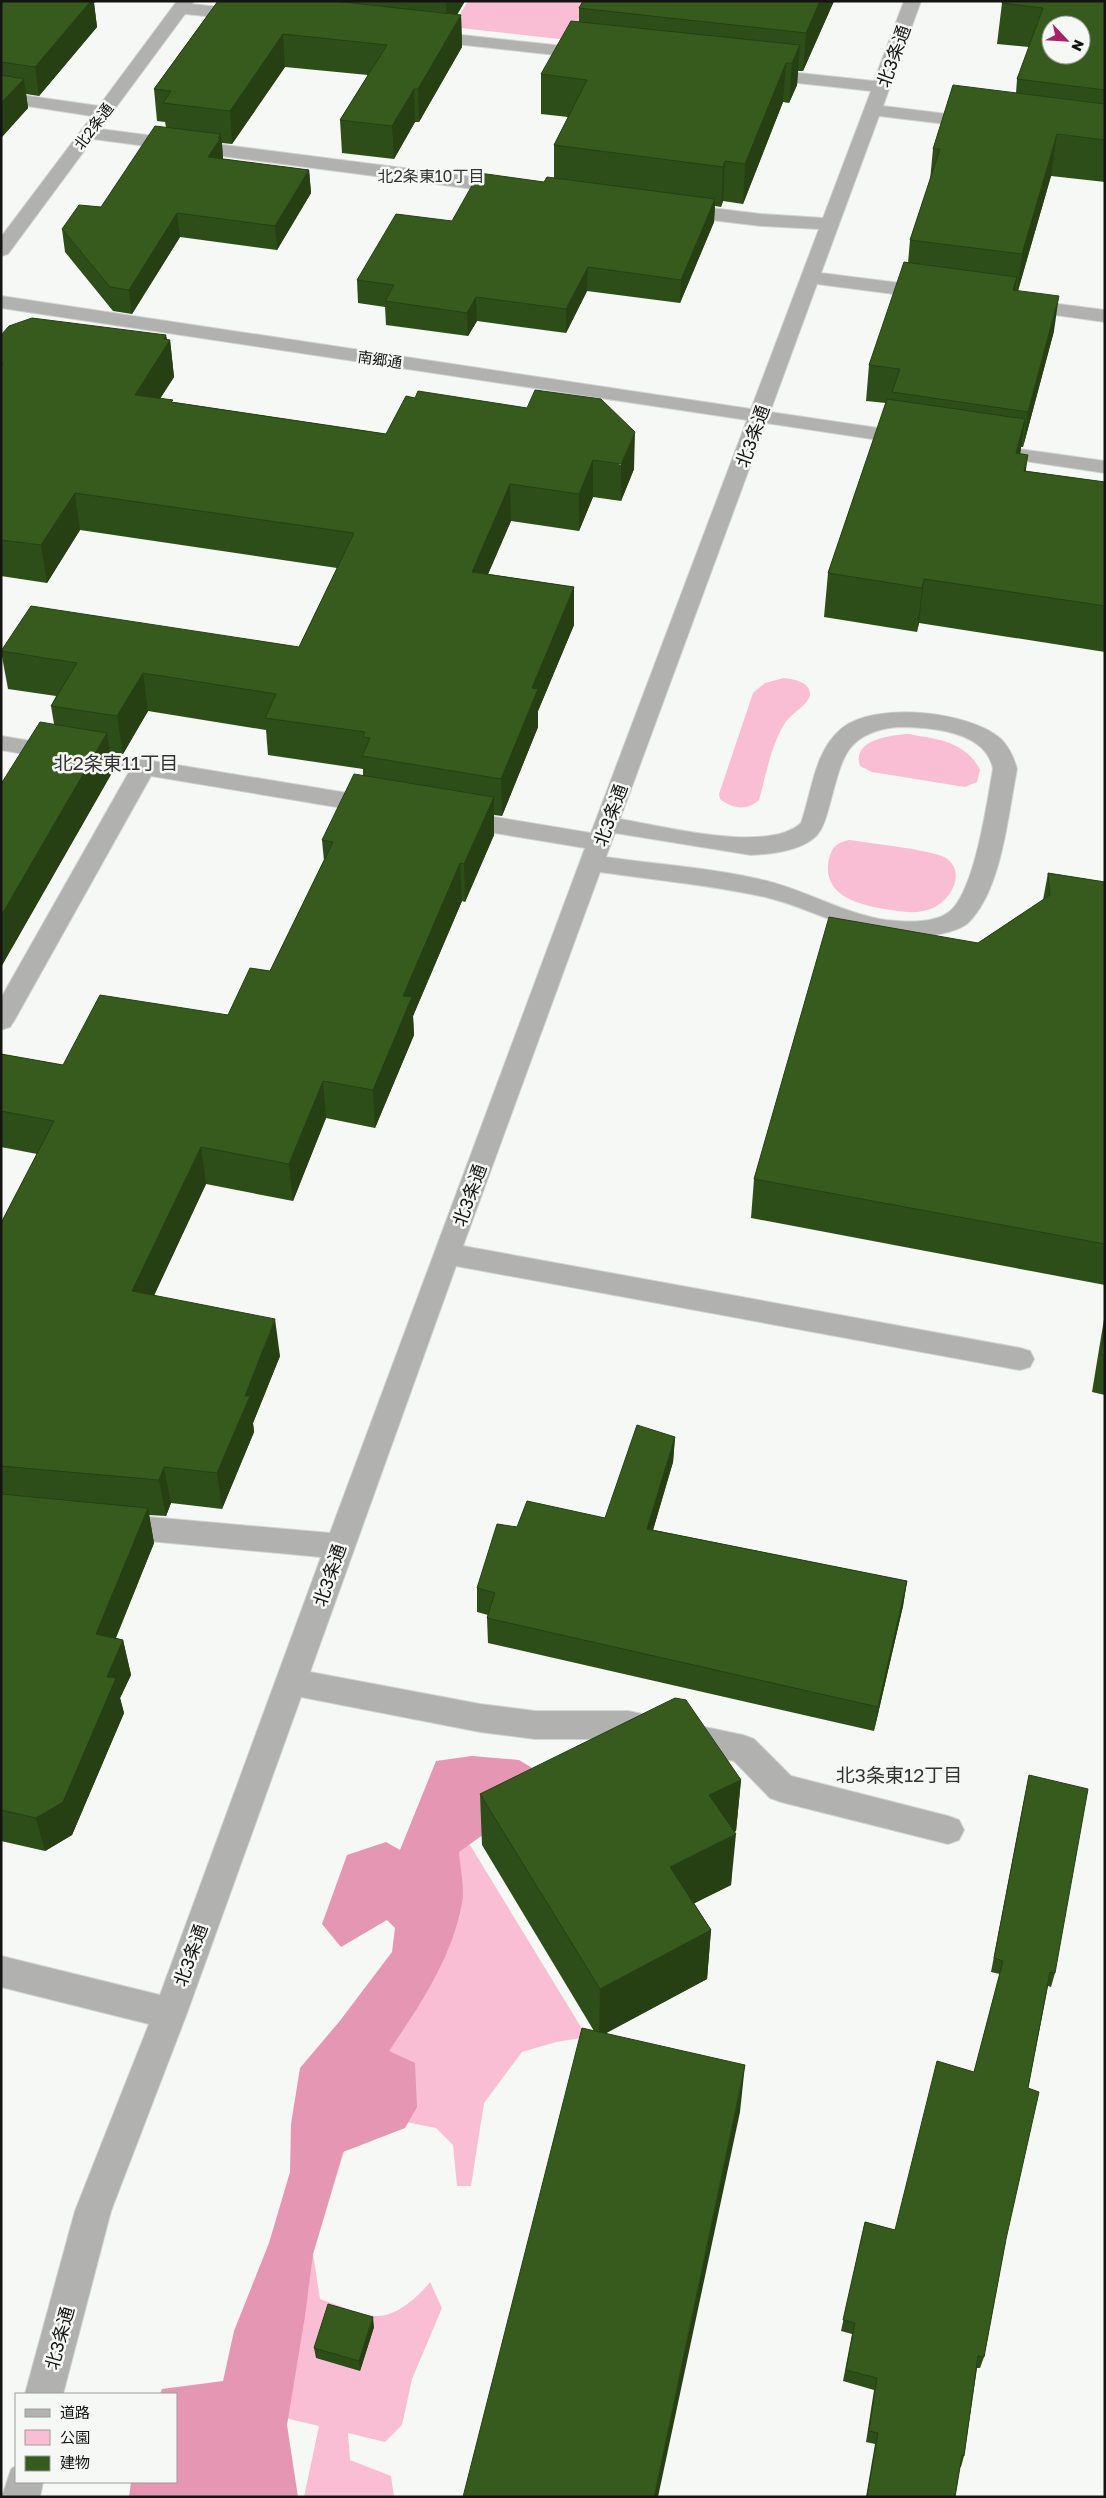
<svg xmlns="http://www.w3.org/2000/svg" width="1106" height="2498" viewBox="0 0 1106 2498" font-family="'Golos Text','Noto Sans JP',sans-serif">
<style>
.green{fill:#f9bed3}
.forest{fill:#e496b3}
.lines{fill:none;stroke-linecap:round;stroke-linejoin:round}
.minor-casing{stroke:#d2d4d1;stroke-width:2}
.minor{fill:#b1b2b0;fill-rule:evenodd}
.wall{fill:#2e4e19}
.shaded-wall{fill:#264014}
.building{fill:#365b1d;stroke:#264014;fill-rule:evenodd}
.labels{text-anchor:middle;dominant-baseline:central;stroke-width:5;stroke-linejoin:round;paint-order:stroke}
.far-street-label{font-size:15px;fill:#141413;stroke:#f6f8f5}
.far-neighbourhood-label{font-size:16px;fill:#323431;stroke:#f6f8f5}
.street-label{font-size:18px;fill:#141413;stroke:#f6f8f5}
.neighbourhood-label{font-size:19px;fill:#323431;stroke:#f6f8f5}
</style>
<rect width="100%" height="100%" fill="#f6f8f5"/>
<!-- green -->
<g class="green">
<polygon points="468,1 598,1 577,41 452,27"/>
<path d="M784 678C793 679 811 682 810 695 809 704 791 714 785 723 771 745 766 775 759 800 747 811 733 809 720 799L719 794 753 693 765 683Z"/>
<path d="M908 734C936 739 966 741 980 770L977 782 965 787 872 772 860 766C851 740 891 735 908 734Z"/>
<path d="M849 840C868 843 934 850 946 858 966 872 952 898 935 907 923 913 910 913 898 911 869 907 820 900 829 859 832 847 836 843 849 840Z"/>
<path d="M461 1768 467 1840 587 2037 556 2042 522 2052 484 2103 471 2186H457L453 2145 436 2128 356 2112 313 2254 320 2299C336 2304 360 2315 376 2316 396 2317 418 2297 430 2282L442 2308 412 2379 402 2425 385 2442 348 2433 350 2460 391 2476 394 2497H304L319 2426 244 2408Z"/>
</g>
<!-- forest -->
<path class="forest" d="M472 1756 519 1760 537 1771 512 1814 459 1852C460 1868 465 1888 462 1903 452 1958 420 2005 389 2051L415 2063 417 2107 405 2128 343 2152 313 2254 305 2316 287 2425 298 2497H129L131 2482H176V2394H160L162 2389 223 2381 234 2331 269 2243 290 2172 291 2124 300 2068 339 2022 392 1952 395 1928 387 1920 341 1947 322 1924 347 1855 386 1842 400 1850 436 1761Z"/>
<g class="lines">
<defs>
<g id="minor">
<polygon points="177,1 194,1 192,4 246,10 252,11 254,15 252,19 246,20 185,14 100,129 512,182 519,184 521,188 519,192 512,194 93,139 8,254 1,256 1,237 92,116 1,102 1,92 99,106"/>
<path d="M904 1H921L883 106 979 118 985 119 988 123 985 127 979 128 879 116 821 273 932 287 939 289 942 293 939 297 932 299 817 284 770 412 912 433 919 435 922 439 919 443 912 445 766 423 620 819C662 826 768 854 801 823 812 792 814 752 841 729 874 701 969 711 1001 739 1009 747 1014 758 1017 769 1008 814 1002 890 968 923 961 929 950 932 940 934 877 951 824 911 765 897 711 885 655 880 600 872L463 1246 1020 1348 1030 1351 1034 1359 1030 1367 1020 1370 456 1266 310 1672 480 1704 535 1711H628L743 1735 754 1739 791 1776 948 1816 959 1820 964 1830 959 1840 948 1844 781 1802 770 1798 734 1761 628 1739H535L480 1732 301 1697 187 2013 111 2211 63 2394H25L75 2211 149 2024 1 1987V1956L160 1995 321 1557 116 1538 105 1535 101 1526 105 1517 116 1514 330 1533 585 848 458 827 450 825 446 819 450 813 458 811 591 833 747 420 1 308V296L751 409 819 229 761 226 678 216 671 214 669 210 671 206 678 204 761 214 823 218 871 91 761 79 755 78 752 74 755 70 761 69 874 81ZM897 727C929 727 986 730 993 769 987 802 975 892 949 912 933 924 905 922 886 920 845 914 807 891 767 881 715 868 660 865 606 857L615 833 751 855C772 854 802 851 817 835 824 827 826 817 829 807 842 761 843 733 897 727Z"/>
<polygon points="425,31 591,49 597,50 600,54 597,58 591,59 419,40 416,36 419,32"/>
<polygon points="1020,299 1105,310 1105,322 1013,309 1010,305 1013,301"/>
<polygon points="992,445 1105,461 1105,473 985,455 982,451 985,447"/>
<polygon points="1,736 378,798 386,801 390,806 386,811 378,814 151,776 14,1021 10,1027 1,1030 1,998 129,772 1,750"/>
<polygon points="16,2466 16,2482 43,2482 40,2497 2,2497 11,2469"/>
</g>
</defs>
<!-- minor casing -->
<use href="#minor" class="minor-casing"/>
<!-- minor -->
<use href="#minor" class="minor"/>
</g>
<!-- wall -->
<g class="wall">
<polygon points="1,1 96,1 94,3 97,27 39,96 26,94 28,108 1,138"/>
<polygon points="218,1 465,1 457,15 461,15 462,47 419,122 415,122 394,159 342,153 340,120 368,75 285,67 232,144 222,143 223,158 222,159 309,170 311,193 277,250 180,237 132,314 113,311 65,252 62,229 101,207 166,127 165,122 157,121 154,89"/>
<polygon points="583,1 834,1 803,71 798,71 797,85 789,103 783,102 743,204 723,201 721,207 715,206 714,222 680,303 587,291 566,333 477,321 468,336 386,325 385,307 358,303 357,280 452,221 554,178 554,145 568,117 541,114 541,74 579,22 579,8"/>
<polygon points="1105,1 1105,182 1051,176 1018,291 1054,331 1023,447 1021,447 1020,454 1026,471 1105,482 1105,652 919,623 917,632 824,617 828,573 886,403 866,401 869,365 908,263 910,240 930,180 933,149 1016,93 1017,79 1029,47 997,44 1002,3"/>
<polygon points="1,335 166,335 167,340 170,340 174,377 160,398 173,402 386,434 415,398 634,469 621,501 593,497 579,531 511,521 488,574 574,587 574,625 538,711 538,727 502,816 494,815 494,835 465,902 462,901 413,1016 414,1035 375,1128 326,1118 293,1201 206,1184 154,1295 280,1356 253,1423 254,1432 222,1509 171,1503 166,1516 149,1515 154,1543 116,1638 123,1640 131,1675 120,1698 124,1713 72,1835 45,1851 1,1841 1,1223 37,1154 1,1147 1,1054 63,1065 228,1015 270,971 324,861 322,840 363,775 363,769 268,755 266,730 148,711 123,754 110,752 113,771 1,967 1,784 54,724 51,706 56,696 8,689 1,651 299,647 337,568 80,530 47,583 1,576"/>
<polygon points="1048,873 1105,882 1105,1285 751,1218 754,1179 978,943 1043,900"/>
<polygon points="1105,1313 1105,1395 1092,1392"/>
<polygon points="675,1437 673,1462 653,1530 907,1581 903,1606 874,1731 488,1643 487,1618 488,1615 477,1612 477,1588 517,1527 605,1518"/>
<polygon points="1029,1775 1055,1973 1051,1987 1048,1986 1028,2088 1006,2239 984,2357 980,2368 977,2368 964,2456 961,2467 960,2467 955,2497 866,2497 875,2444 866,2442 874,2390 843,2381 852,2334 841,2331 865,2222 895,2230 974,2072 1000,1974 991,1972 1026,1790"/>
<polygon points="741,1780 736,1831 734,1832 731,1885 694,1903 711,1930 707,1979 606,2033 740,2112 594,2031 482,1845 480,1794"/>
<polygon points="374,2327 360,2371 316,2358 314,2348"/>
</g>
<!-- shaded-wall -->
<g class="shaded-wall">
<polygon points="73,1 96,1 94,3 97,27 39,96 35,67"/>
<polygon points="446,1 465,1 447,31"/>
<polygon points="820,1 834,1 803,71 806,33"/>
<polygon points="461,15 462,47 419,122 418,89"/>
<polygon points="283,34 285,67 232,144 230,111"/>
<polygon points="800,45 797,85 789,103 792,63"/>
<polygon points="786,63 783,102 743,204 745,164"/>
<polygon points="24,79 28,108 1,138 1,103"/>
<polygon points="414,89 415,122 394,159 392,126"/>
<polygon points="221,134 223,158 222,160 208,157"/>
<polygon points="1057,134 1051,176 1016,297 1022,254"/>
<polygon points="725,161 723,201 721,207 723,167"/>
<polygon points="309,170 311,193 277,250 275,226"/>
<polygon points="715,199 714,222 680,303 681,280"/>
<polygon points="177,213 180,237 132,314 129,290"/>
<polygon points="588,267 587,291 566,333 566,309"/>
<polygon points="1017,277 1012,312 1013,290"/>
<polygon points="1059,296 1054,331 1023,447 1028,412"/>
<polygon points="476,297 477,321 468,336 467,313"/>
<polygon points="166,335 167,344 170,340 174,377 139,432 135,395"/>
<polygon points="1025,419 1019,462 1016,453"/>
<polygon points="635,432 634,469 621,501 621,464"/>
<polygon points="1028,455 1022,499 1024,471"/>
<polygon points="593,460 593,497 579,531 579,494"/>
<polygon points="510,484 511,521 473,609 472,572"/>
<polygon points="75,493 80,530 47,583 41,545"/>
<polygon points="924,579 919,623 917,632 922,588"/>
<polygon points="574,587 574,625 538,711 538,727 502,816 501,779 532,688"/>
<polygon points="143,673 148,711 123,754 117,716"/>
<polygon points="107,733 113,771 1,967 1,916"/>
<polygon points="494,797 494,835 465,902 464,864"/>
<polygon points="460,863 462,901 413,1016 414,1035 375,1128 373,1090 403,996"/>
<polygon points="323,1081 326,1118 293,1201 289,1164"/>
<polygon points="201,1147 206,1184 139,1328 132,1291"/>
<polygon points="275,1319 280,1356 253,1423 254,1432 222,1509 217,1473 245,1396"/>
<polygon points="675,1437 673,1462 646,1554 647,1529"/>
<polygon points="164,1467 171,1503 166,1516 159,1480"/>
<polygon points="148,1508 154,1543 103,1669 96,1634"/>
<polygon points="907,1581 903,1606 874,1731 878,1707"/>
<polygon points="123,1640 131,1675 120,1698 124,1713 72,1835 45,1851 36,1818 107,1677"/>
<polygon points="741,1780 736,1831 705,1846 709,1795"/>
<polygon points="736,1834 731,1885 667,1917 670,1867"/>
<polygon points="711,1930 707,1979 599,2037 600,1989"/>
<polygon points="745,2065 740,2112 658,2497 654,2497"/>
<polygon points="373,2317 374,2327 360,2371 359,2361"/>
</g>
<!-- building -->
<g class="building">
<polygon points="1,1 91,1 35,67 1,62"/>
<polygon points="218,1 334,1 461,15 418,89 414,89 392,126 340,120 387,45 283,34 230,111 163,103 171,91 154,89"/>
<polygon points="583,1 820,1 806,33 579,8"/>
<path d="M1002 1H1105V90L1017 79 1043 8 1002 3ZM1051 25H1081V55H1051Z"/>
<polygon points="571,21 800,45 792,63 786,63 745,164 725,161 723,167 554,145 587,80 541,74"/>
<polygon points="1,75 24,79 1,103"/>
<polygon points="953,85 1105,104 1105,140 1057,134 1022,254 910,240 940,149 933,149"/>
<polygon points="155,126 221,134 218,138 220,139 208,157 309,170 275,226 177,213 129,290 110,287 62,229 79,205 101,207"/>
<polygon points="479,173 544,182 547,177 715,199 681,280 588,267 566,309 476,297 467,313 385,301 394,285 357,280 396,214 452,221"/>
<polygon points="904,262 1017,277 1013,290 1059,296 1028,412 892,392 900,369 869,365"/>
<polygon points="32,318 166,335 164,339 170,340 135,395 173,400 171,402 386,434 406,396 415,398 418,391 527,408 535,390 601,399 635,432 621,464 593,460 579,494 510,484 472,572 574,587 532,688 538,689 501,779 362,756 370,738 363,737 365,732 265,718 276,694 143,673 117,716 51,706 77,663 1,651 31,606 299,647 354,533 75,493 41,545 1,540 1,366 3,364 1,363 1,335 9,326"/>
<polygon points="887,399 1025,419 1016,453 1028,455 1024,471 1105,482 1105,606 924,579 922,588 828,573"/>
<polygon points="40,722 107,733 1,916 1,784"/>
<polygon points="354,774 494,797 464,864 460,863 403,996 412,997 373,1090 323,1081 289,1164 201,1147 132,1291 275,1319 245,1396 250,1396 217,1473 164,1467 159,1480 1,1466 1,1223 54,1121 1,1111 1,1054 63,1065 100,995 228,1015 250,968 270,971 333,842 322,840"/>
<polygon points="1048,873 1105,882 1105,1244 754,1179 829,917 978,943 1050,895"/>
<polygon points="1105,1329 1105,1355 1101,1354"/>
<polygon points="637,1425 675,1437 647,1529 907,1581 878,1707 487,1618 495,1593 477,1588 497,1524 517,1527 527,1501 605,1518"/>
<polygon points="1,1494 148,1508 96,1634 123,1640 107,1677 116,1678 63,1802 36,1818 1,1810"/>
<polygon points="675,1698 686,1700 741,1780 709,1795 736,1834 670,1867 711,1930 600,1989 480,1794"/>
<polygon points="1029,1775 1088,1789 1055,1973 1050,1972 1028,2088 1039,2092 1006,2239 984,2357 978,2356 964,2456 962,2455 955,2497 867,2497 878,2433 869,2431 877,2378 846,2370 855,2323 843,2320 865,2222 895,2230 937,2061 974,2072 1003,1961 994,1958"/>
<polygon points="582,2028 745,2065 654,2497 463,2497"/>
<polygon points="328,2304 373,2317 359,2361 314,2348"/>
</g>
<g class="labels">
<!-- far-street labels -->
<g class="far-street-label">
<text transform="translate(93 126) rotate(-53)">北2条通</text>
<text transform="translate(380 359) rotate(8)">南郷通</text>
</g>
<!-- far-neighbourhood labels -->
<g class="far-neighbourhood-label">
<text x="431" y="176">北2条東10丁目</text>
</g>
<!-- street labels -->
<g class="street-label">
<text transform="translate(893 56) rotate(-70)">北3条通</text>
<text transform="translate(752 436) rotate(-70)">北3条通</text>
<text transform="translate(610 815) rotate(-70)">北3条通</text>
<text transform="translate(469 1195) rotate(-70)">北3条通</text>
<text transform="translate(329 1575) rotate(-71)">北3条通</text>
<text transform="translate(190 1955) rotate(-70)">北3条通</text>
<text transform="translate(59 2338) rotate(-75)">北3条通</text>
</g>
<!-- neighbourhood labels -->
<g class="neighbourhood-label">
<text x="116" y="762">北2条東11丁目</text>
<text x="899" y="1774">北3条東12丁目</text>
</g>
</g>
<!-- border -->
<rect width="1106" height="2498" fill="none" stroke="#141413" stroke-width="5"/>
<!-- legend -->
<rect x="15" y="2393" width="162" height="90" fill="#f6f8f5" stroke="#9c9d9b"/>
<rect x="25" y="2409" width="25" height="8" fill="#b1b2b0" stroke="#9c9d9b"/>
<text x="60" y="2418" font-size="15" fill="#141413">道路</text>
<rect x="25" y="2430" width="25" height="15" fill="#f9bed3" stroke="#9c9d9b"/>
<text x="60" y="2443" font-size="15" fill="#141413">公園</text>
<rect x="25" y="2456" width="25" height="15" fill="#365b1d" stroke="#9c9d9b"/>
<text x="60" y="2468" font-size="15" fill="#141413">建物</text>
<!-- north arrow -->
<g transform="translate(1066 40) rotate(115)"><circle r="24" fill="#f6f8f5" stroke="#9c9d9b"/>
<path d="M0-4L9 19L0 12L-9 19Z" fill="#a82065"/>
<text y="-8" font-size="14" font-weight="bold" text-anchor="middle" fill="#141413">N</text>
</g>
</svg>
